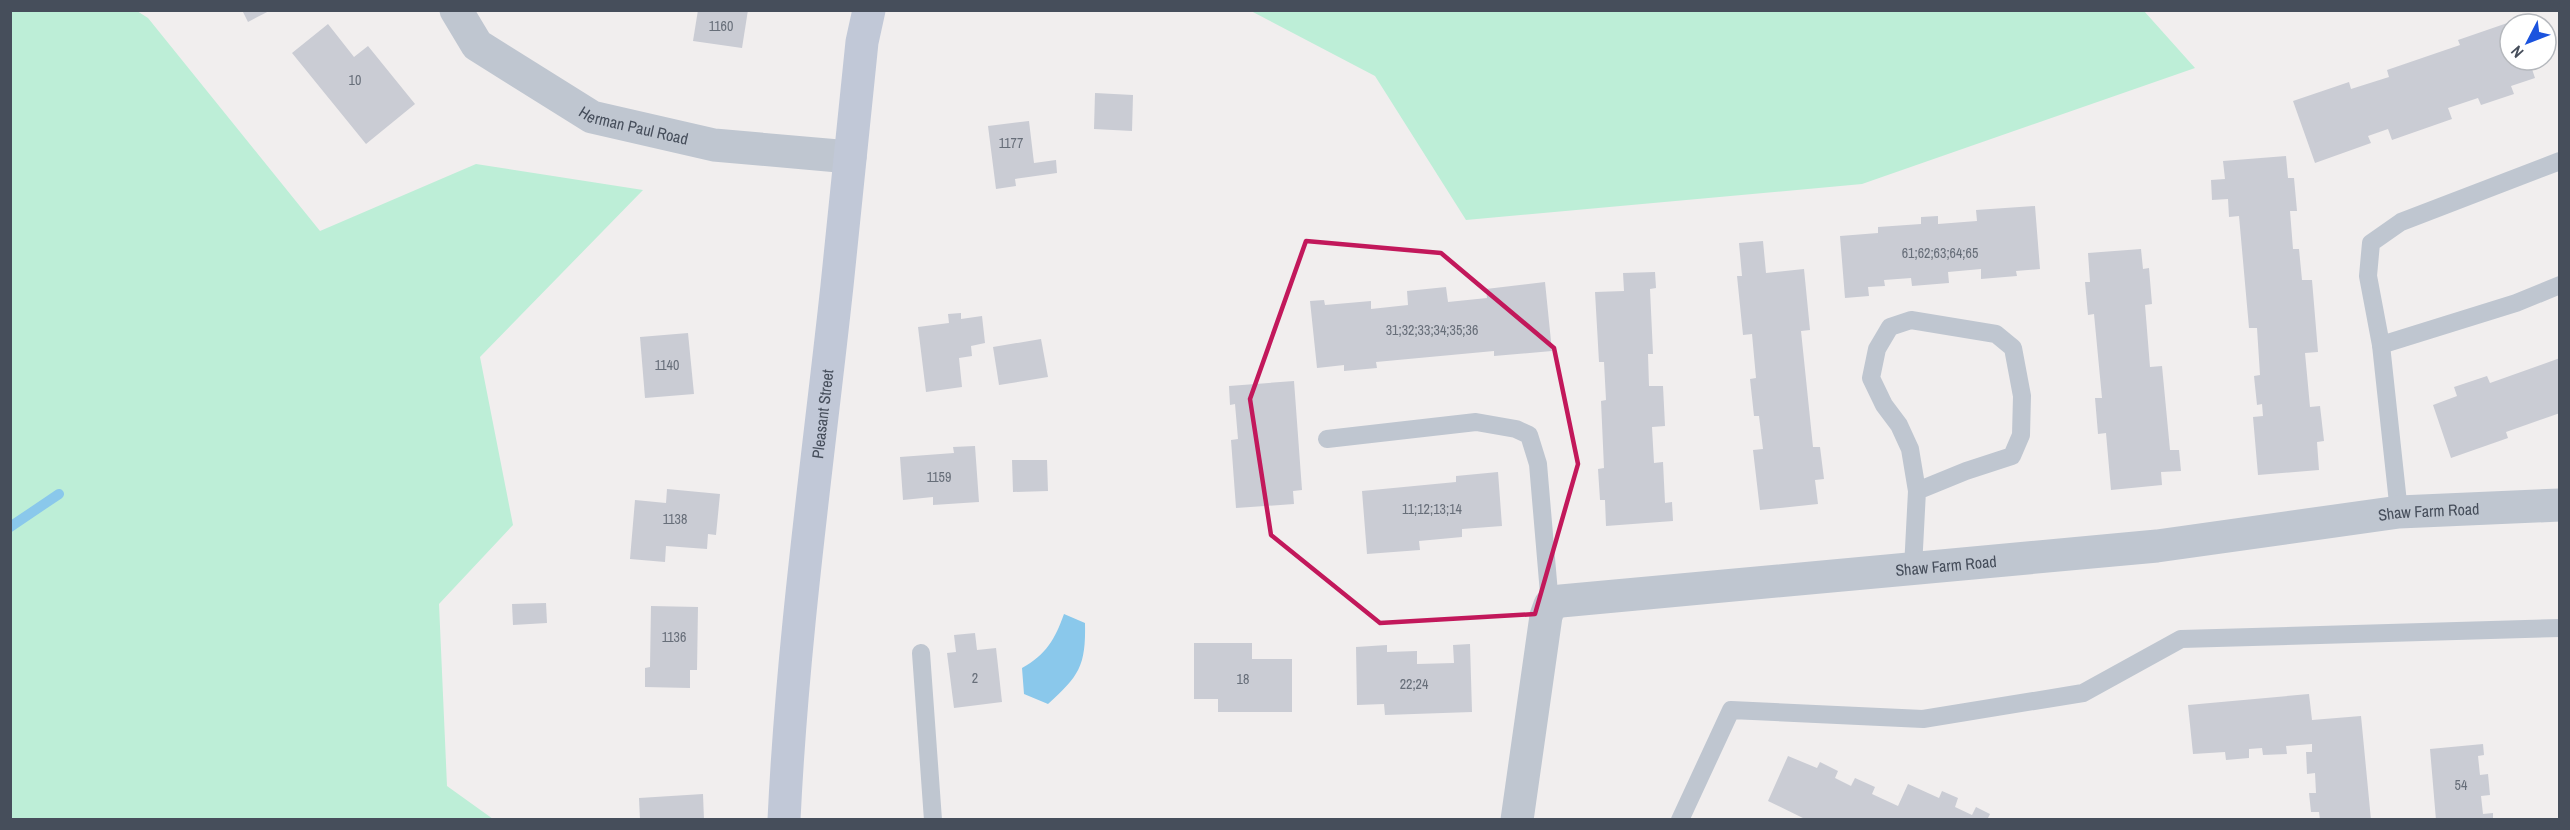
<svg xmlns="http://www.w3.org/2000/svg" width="2570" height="830" viewBox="0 0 2570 830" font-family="'Archivo Narrow',sans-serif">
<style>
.green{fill:#bdeed7}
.water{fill:#8ac8eb}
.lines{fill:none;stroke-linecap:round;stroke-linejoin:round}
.stream{stroke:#8ac8eb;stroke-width:10}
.building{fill:#caccd4}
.service{stroke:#bfc6d0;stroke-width:18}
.minor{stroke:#bfc6d0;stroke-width:33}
.secondary{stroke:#c1c8d7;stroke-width:33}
.marked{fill:none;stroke:#c2185b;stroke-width:4.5;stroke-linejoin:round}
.labels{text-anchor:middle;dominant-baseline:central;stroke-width:4.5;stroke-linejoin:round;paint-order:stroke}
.number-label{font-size:14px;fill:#676e79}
.street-label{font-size:16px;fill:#464e5b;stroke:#fff}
</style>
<rect width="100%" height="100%" fill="#f1eeee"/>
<!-- green -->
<g class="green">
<polygon points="10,11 137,11 148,18 320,231 476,164 643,190 480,357 513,525 439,604 447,786 493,819 11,819"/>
<polygon points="1251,11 2144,11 2195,68 1862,184 1466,220 1375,76"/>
</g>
<!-- water -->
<path class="water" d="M1064 614 1085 623C1086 666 1079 676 1048 704L1024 694 1022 668C1046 655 1055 639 1064 614Z"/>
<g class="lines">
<!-- stream -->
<polyline class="stream" points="10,527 59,494"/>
</g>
<!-- building -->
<g class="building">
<polygon points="242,10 271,10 248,22"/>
<polygon points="698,10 748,10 742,48 693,41"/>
<polygon points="2516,20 2517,24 2510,24 2510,60 2529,60 2535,78 2511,86 2514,94 2481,105 2478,98 2448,108 2452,119 2392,140 2388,129 2368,136 2371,143 2315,163 2293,101 2349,82 2351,89 2389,77 2387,70 2460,45 2458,40"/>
<polygon points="328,24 354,57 368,46 415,104 366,144 292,53"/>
<polygon points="1095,93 1133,95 1132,131 1094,129"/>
<polygon points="1029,121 1034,163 1056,160 1057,173 1015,179 1016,186 996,189 988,126"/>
<polygon points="2286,156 2288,178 2294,178 2297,211 2290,211 2293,249 2299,249 2302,280 2312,280 2318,352 2305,353 2310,407 2320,406 2324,441 2317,442 2319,470 2258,475 2253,417 2263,416 2262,404 2257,405 2254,376 2260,375 2257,328 2249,328 2239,216 2229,217 2228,199 2212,200 2211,180 2225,179 2223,161"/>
<polygon points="2035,206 2040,269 2016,271 2017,276 1981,279 1981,269 1948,272 1949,283 1912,286 1911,278 1884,280 1885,286 1868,287 1869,296 1845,298 1840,236 1878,233 1878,227 1921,224 1921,217 1938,216 1938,224 1977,221 1976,210"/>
<polygon points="1763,241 1766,273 1804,269 1810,330 1801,331 1813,447 1820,447 1824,479 1815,480 1818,504 1760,510 1753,450 1763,449 1759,416 1754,416 1750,379 1756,378 1752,334 1743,335 1737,276 1742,276 1739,243"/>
<polygon points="2141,249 2143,269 2149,268 2152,304 2145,305 2150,367 2162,366 2170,450 2179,450 2181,471 2161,472 2162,485 2111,490 2106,433 2098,434 2095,398 2102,398 2094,314 2088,315 2085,282 2090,282 2088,253"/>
<polygon points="1655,272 1656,288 1650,289 1653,354 1648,354 1649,386 1663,386 1665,426 1652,427 1654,463 1663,462 1665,503 1672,502 1673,521 1606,526 1605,500 1600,500 1598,469 1604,468 1601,401 1606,400 1604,362 1599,362 1595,292 1624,291 1623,273"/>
<polygon points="1545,282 1552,351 1494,356 1494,351 1376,362 1377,368 1344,371 1344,365 1317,368 1310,301 1324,300 1325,305 1371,301 1371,309 1408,305 1407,291 1446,287 1448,302 1487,298 1486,289"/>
<polygon points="961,313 961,319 982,316 985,343 971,346 972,356 959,358 962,387 926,392 918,327 949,323 948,314"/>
<polygon points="688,333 694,394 645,398 640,337"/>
<polygon points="1041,339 1048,377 999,385 993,347"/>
<polygon points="2560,358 2560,413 2506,432 2508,438 2451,458 2433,405 2457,396 2454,387 2487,376 2490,383"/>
<polygon points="1294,381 1302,490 1293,491 1294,504 1236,508 1231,440 1238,439 1235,404 1230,405 1229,386"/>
<polygon points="975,446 979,502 933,505 933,497 903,500 900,457 954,453 953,447"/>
<polygon points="1012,460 1047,460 1048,491 1013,492"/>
<polygon points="1498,472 1502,526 1462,529 1462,537 1419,541 1420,550 1367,554 1362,491 1456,482 1456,476"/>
<polygon points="667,489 720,494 716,535 708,534 707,549 666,546 665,562 630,559 635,500 666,503"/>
<polygon points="546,603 547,623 513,625 512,604"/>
<polygon points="651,606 698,607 697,670 690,670 690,688 645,687 645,668 650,667"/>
<polygon points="975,633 977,650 996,648 1002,702 954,708 947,653 956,652 954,635"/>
<polygon points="1194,643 1252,643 1252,659 1292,659 1292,712 1218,712 1218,699 1194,699"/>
<polygon points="1470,644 1472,712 1385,715 1384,704 1357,705 1356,647 1387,645 1387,652 1417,651 1417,664 1454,663 1453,645"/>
<polygon points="2309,694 2312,720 2361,716 2371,820 2320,820 2319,812 2311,812 2309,793 2316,793 2315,773 2307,774 2306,752 2312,752 2312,744 2286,746 2287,754 2263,755 2262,748 2249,749 2249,758 2226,760 2225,752 2193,754 2188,705"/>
<polygon points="2483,744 2484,755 2478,756 2480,775 2488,774 2490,795 2481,796 2483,814 2493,813 2493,820 2436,820 2430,749"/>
<polygon points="1788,756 1817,768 1820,762 1838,771 1835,778 1851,786 1855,778 1875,787 1872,794 1898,806 1908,784 1939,798 1942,791 1958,798 1955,807 1972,815 1976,807 1990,814 1987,820 1807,820 1768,801"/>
<polygon points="703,794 704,820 640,820 639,798"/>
</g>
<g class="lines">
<!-- service -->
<g class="service">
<polyline points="2381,345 2516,303 2560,285"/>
<polyline points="1327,439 1476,422 1516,429 1529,435 1538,464 1550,605"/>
<polyline points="2399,512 2381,345 2368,276 2371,243 2401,222 2560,161"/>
<polyline points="1913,568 1917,491 1966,471 2012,456 2021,435 2022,396 2013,348 1996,334 1911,320 1890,327 1877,349 1871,378 1884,405 1899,425 1910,449 1917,491"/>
<polyline points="921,653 933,820"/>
<polyline points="1680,820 1731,710 1923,719 2083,693 2181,639 2560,628"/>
</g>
<!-- minor -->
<g class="minor">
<path id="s1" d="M456 10 477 45 592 117 714 145 850 157"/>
<path id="s2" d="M1517 820 1546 616 1550 605 1561 601 2157 546 2399 512 2560 505"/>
</g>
<!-- secondary -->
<path class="secondary" id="s3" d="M784 820C792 650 815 482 834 313 844 223 853 133 862 42L869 10"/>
</g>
<!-- marked area -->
<path class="marked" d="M1306 241 1441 253 1554 348 1578 464 1535 614 1380 623 1271 535 1250 399Z"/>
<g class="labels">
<!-- number labels -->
<g class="number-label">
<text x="721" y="26">1160</text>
<text x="355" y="80">10</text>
<text x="1011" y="143">1177</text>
<text x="1940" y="253">61;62;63;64;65</text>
<text x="1432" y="330">31;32;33;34;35;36</text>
<text x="667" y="365">1140</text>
<text x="939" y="477">1159</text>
<text x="1432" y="509">11;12;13;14</text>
<text x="675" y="519">1138</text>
<text x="674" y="637">1136</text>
<text x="975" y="678">2</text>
<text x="1243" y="679">18</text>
<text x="1414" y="684">22;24</text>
<text x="2461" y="785">54</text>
</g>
<!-- street labels -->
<g class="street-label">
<text stroke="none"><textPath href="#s1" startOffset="219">Herman Paul Road</textPath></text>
<text stroke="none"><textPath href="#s3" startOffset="408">Pleasant Street</textPath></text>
<text stroke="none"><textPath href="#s2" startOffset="1102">Shaw Farm Road</textPath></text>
<text stroke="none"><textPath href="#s2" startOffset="616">Shaw Farm Road</textPath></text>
</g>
</g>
<!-- border -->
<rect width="2570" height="830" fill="none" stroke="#464e5b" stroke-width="24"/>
<!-- north arrow -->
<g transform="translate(2528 42) rotate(228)"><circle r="28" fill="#ffffff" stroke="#b5b8bd" stroke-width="1.5"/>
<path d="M0-4.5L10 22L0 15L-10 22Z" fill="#1b53de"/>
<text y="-9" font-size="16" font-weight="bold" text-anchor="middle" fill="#464e5b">N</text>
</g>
</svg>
